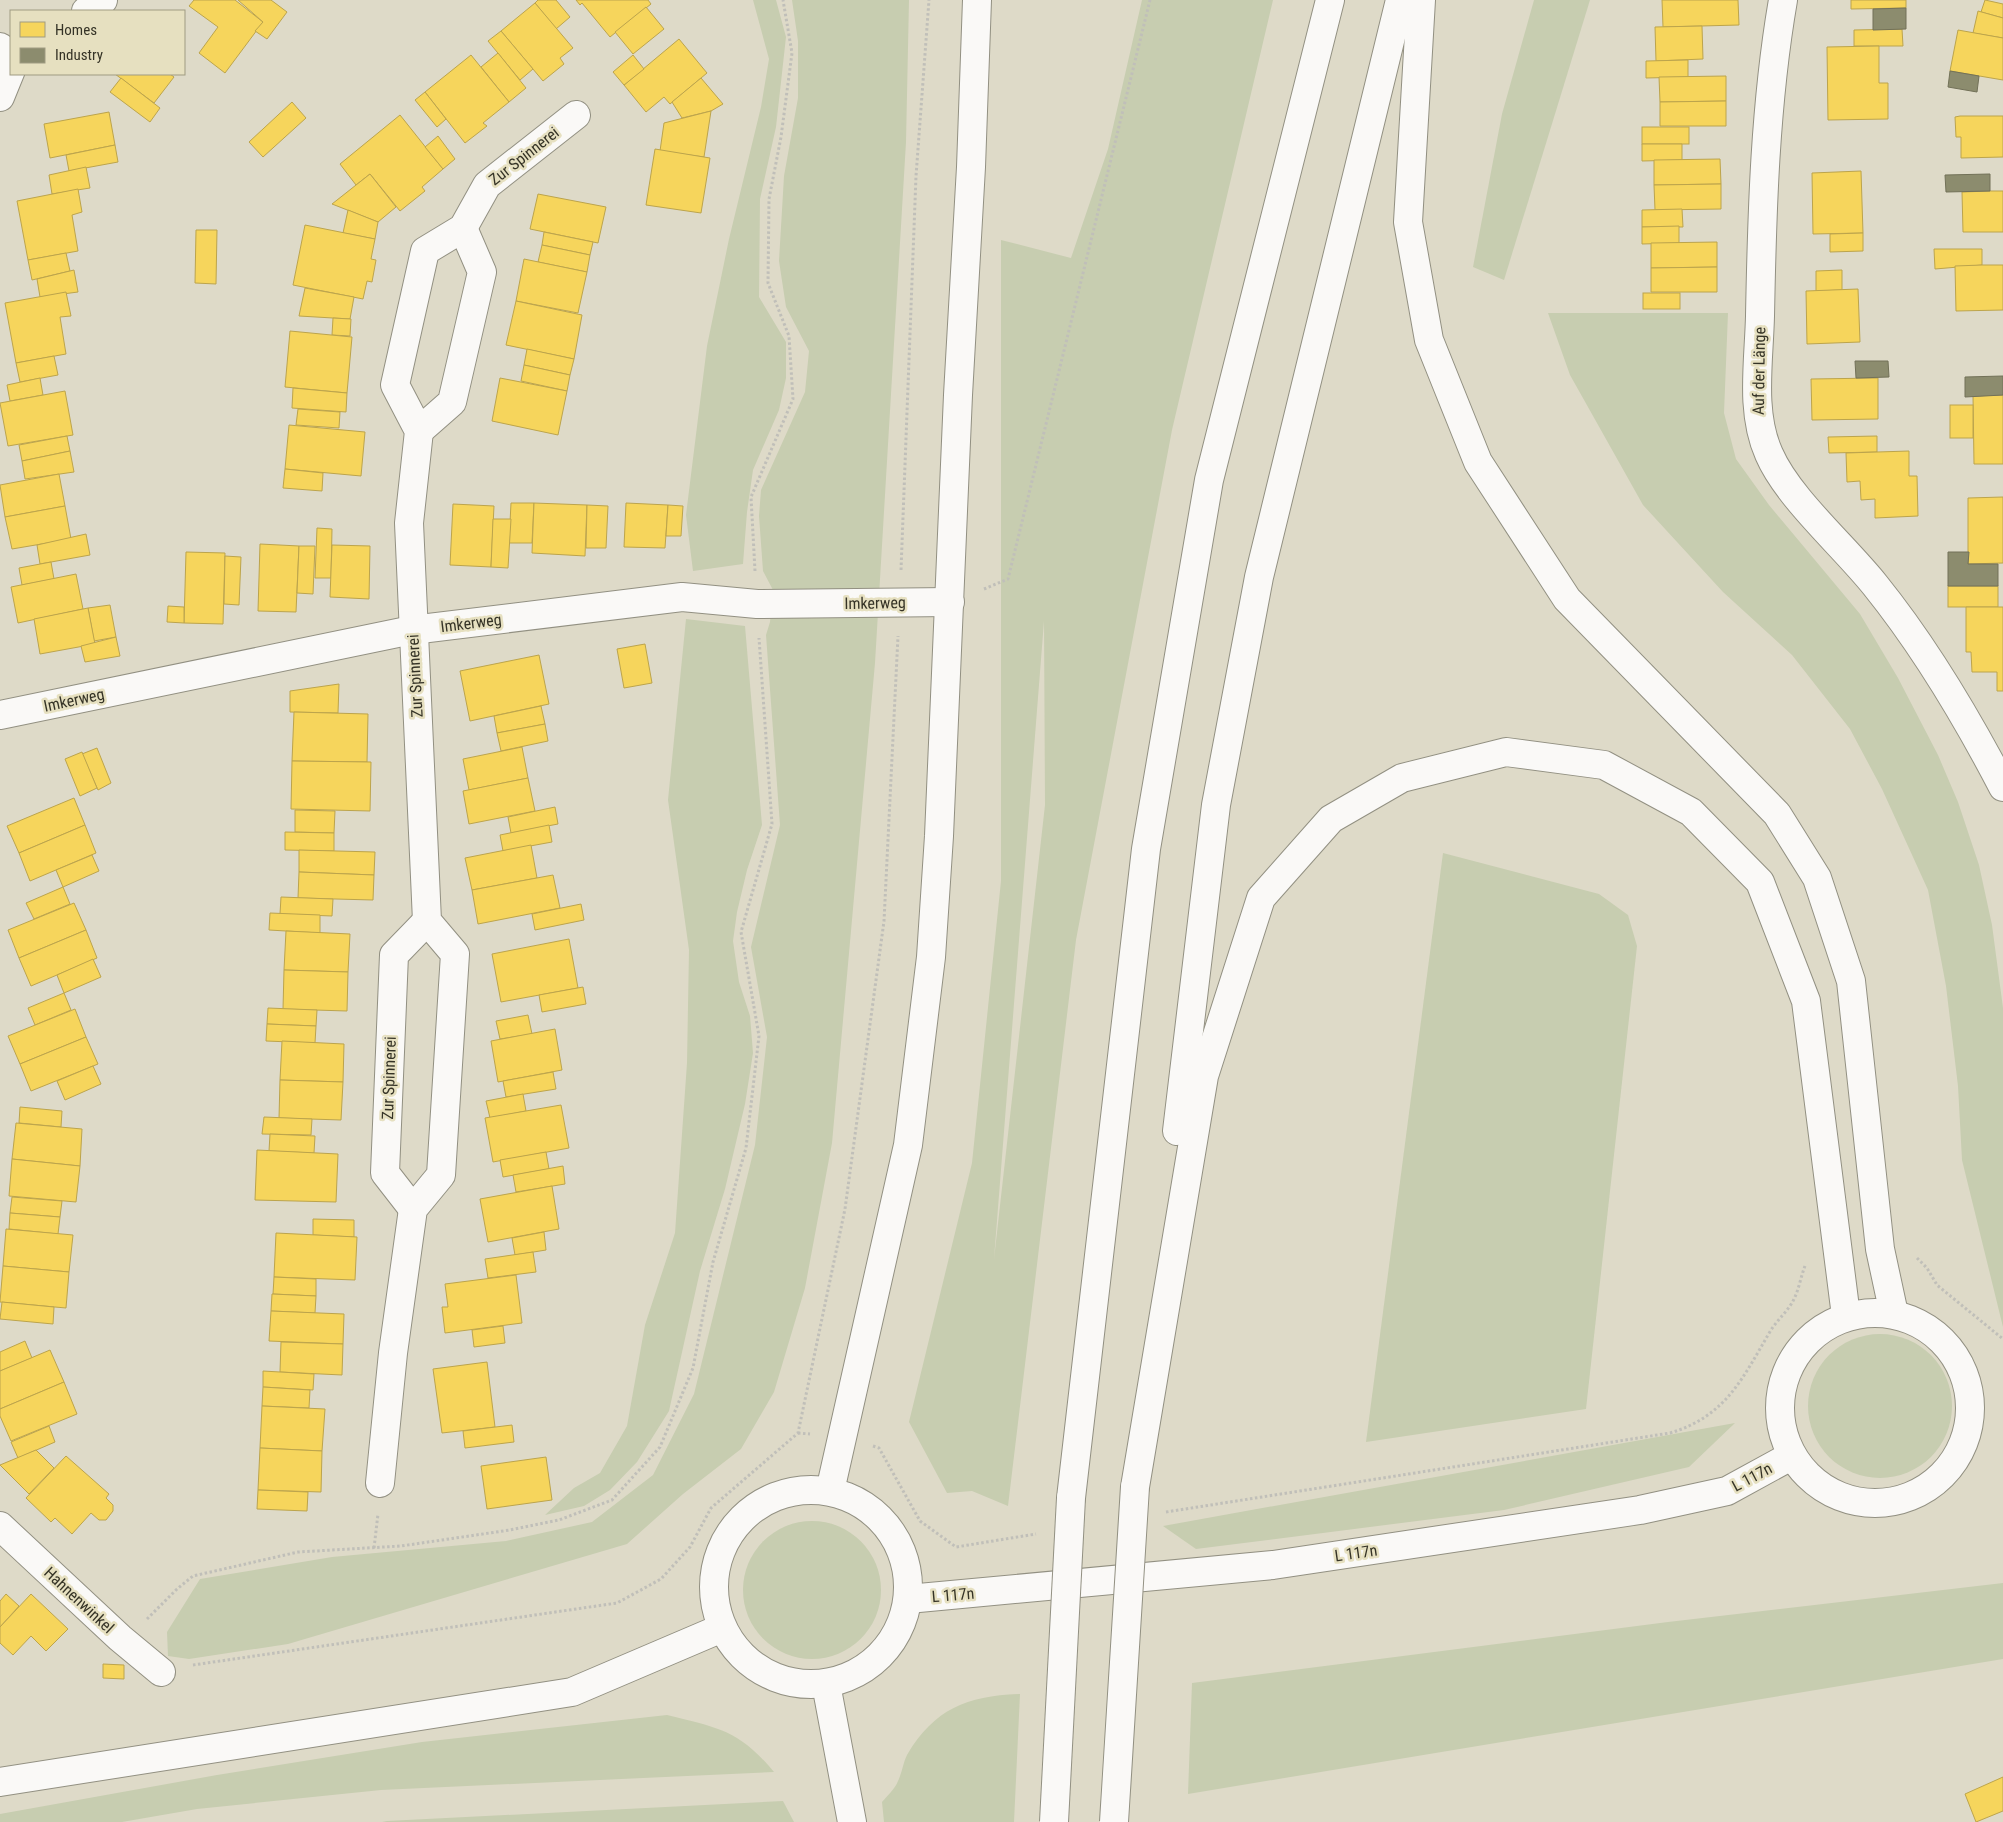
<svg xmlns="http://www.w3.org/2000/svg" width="2003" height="1822" viewBox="0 0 2003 1822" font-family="'Roboto Condensed',sans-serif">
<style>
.green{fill:#c7cdb0;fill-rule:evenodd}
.homes{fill:#f6d55c;stroke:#bca44c}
.industry{fill:#8c8c6e;stroke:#727158}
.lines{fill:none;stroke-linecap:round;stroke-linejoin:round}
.minor-casing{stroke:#929082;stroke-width:30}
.secondary-casing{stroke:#929082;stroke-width:30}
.motorway-casing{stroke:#929082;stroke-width:30}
.path{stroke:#c0bfb9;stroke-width:3;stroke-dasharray:2.5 2.5;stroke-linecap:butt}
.minor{stroke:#faf9f7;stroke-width:28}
.secondary{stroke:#faf9f7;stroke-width:28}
.motorway{stroke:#faf9f7;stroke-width:28}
.motorway-bridge-casing{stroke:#929082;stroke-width:30;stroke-linecap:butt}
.motorway-bridge{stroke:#faf9f7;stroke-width:28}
.labels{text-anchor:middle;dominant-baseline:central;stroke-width:5;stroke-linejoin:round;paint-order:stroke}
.street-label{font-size:16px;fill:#353326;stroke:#e6e0c0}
</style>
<rect width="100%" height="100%" fill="#dedac8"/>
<!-- green -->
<g class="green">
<polygon points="753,0 776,0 786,37 776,127 760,199 759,297 786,342 786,378 779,410 753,470 747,512 743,564 693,571 686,515 707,346 729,239 761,107 769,59"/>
<polygon points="792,0 909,0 906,142 875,663 832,1143 805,1288 774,1392 741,1449 683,1494 627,1544 288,1644 189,1659 168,1656 167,1632 200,1579 332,1557 506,1541 592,1522 653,1475 694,1394 755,1145 767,1037 751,947 780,825 766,635 770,622 773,590 763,571 759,516 761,490 805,392 809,351 786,307 779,261 784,176 798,98 798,41"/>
<path d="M1142 0H1273L1172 430 1076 940 1008 1506 972 1491 947 1493 909 1422 972 1163 1001 881V240L1071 258 1108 149ZM1044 621 1045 805 994 1259Z"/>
<polygon points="1534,0 1590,0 1504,280 1473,267 1502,114"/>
<polygon points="1548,313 1728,313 1724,413 1736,459 1769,505 1860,614 1898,678 1938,755 1958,802 1979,865 1992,925 2003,1008 2003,1327 1962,1160 1958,1086 1946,986 1928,890 1882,789 1850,729 1792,655 1723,592 1643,505 1570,375"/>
<polygon points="686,619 745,626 762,825 747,870 737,912 733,941 739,982 750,1016 753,1053 745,1104 725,1189 700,1271 669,1411 637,1462 610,1490 584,1506 545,1515 574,1488 600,1473 627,1426 645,1325 675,1233 687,1063 689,950 668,800"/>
<polygon points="1443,853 1599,894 1628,915 1637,946 1586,1409 1366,1442"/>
<circle cx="1880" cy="1406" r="72"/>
<polygon points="1735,1423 1689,1467 1504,1510 1196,1549 1163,1526"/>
<circle cx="812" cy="1590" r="69"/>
<polygon points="2003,1583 2003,1659 1188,1794 1192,1683 1668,1622"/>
<path d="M1020 1694 1014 1822H884L882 1802C887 1796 895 1789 898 1781 902 1773 903 1763 907 1755 935 1708 968 1696 1020 1694Z"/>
<path d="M667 1715C718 1728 738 1729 774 1772L381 1790 197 1809 122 1822H0V1814L217 1775 422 1742Z"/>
<polygon points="783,1801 794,1822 382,1822 387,1821"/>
</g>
<!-- homes -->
<g class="homes">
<polygon points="194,0 235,0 263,22 225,73 199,53 218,27 189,6"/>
<polygon points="238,0 271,0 287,12 267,39 255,31 263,22"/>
<polygon points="538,0 556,0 570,17 556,29 535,3"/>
<polygon points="576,0 648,0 651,4 610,37 582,3 580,5"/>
<polygon points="1662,0 1738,0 1739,25 1663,27"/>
<polygon points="1851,0 1906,0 1906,8 1851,9"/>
<polygon points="1985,0 2003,4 2003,18 1981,12"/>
<polygon points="535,3 573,48 560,58 564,64 543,81 501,31"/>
<polygon points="646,7 664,29 633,54 615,32"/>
<polygon points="1978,11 2003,18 2003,38 1973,33"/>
<polygon points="1702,26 1703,59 1656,61 1655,27"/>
<polygon points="1902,29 1903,46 1854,46 1854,30"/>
<polygon points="1958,30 2003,38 2003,80 1950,71"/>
<polygon points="501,31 533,69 520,80 488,41"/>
<polygon points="679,39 707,73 670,104 664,97 646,112 624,85"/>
<polygon points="1879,46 1879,83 1888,83 1888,119 1828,120 1827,47"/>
<polygon points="498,53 526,88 509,102 481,67"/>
<polygon points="471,55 509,102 483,123 487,126 465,143 425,92"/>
<polygon points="633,55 644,69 624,85 613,72"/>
<polygon points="1688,60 1688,77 1646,78 1646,61"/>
<polygon points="115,74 170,74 174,77 154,103"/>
<polygon points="1726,76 1726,101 1660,102 1659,77"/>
<polygon points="121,78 160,108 150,122 110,92"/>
<polygon points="701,78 723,104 711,111 682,118 672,102"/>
<polygon points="425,92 446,119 437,127 415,100"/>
<polygon points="1726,101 1726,126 1660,126 1660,102"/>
<polygon points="292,102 306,118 263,157 249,142"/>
<polygon points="711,111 704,157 660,151 664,123"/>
<polygon points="109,112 115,145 50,158 44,124"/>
<polygon points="400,115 443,169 422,187 425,191 400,211 370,174 356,185 340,164"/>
<polygon points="1960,116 2003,116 2003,157 1961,158 1961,137 1956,137 1955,117"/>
<rect x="1642" y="127" width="47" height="17"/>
<polygon points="438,136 455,159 443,169 425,147"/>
<polygon points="1642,144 1682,144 1682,160 1642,161"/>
<polygon points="115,145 118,162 69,171 66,155"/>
<polygon points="655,149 710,158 701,213 646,205"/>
<polygon points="1720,159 1721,184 1654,185 1654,160"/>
<polygon points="86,167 90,188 52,194 49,175"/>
<polygon points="1861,171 1863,233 1813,234 1812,173"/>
<polygon points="370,174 396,207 378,222 332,204"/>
<polygon points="1721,184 1721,209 1655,210 1654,185"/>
<polygon points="78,189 82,212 72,215 78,251 28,260 17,201"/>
<polygon points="1990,191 2003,191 2003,232 1963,232 1962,192"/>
<polygon points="538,194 606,207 598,243 530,229"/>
<polygon points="1682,209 1683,227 1642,227 1642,210"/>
<polygon points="348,210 378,222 375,239 343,233"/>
<polygon points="305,225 375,239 371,259 376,260 372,282 367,281 363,299 293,285"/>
<polygon points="1679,226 1679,243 1642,244 1642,227"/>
<polygon points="196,230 217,230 216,284 195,283"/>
<polygon points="544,232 593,242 590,255 542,245"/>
<polygon points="1863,233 1863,251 1830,252 1830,234"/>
<polygon points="1717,242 1717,267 1651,268 1651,243"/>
<polygon points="542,245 590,255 587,272 538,262"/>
<polygon points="1934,249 1982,249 1982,265 1935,269"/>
<polygon points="66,253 70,271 32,280 28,260"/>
<polygon points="524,259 587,272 578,313 516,301"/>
<polygon points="1982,265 2003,265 2003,310 1956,311 1955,266"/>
<polygon points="1717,267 1717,292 1651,292 1651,268"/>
<polygon points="74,270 78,292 40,297 37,279"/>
<polygon points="1842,270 1842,290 1816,291 1816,271"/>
<polygon points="305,288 354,297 350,319 299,316"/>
<polygon points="1858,289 1860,342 1807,344 1806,291"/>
<polygon points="66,292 71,316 60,317 66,354 16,363 5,303"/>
<rect x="1643" y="293" width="37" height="16"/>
<polygon points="516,301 582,315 574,359 506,345"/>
<polygon points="333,318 351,319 350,336 332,335"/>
<polygon points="290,331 352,337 347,393 285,387"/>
<polygon points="527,349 574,359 570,375 524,365"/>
<polygon points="54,356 58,375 20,382 16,363"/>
<polygon points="524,365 570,375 567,391 521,381"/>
<polygon points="40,378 43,395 10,401 7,385"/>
<polygon points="500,378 567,391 558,435 492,421"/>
<polygon points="1878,378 1878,419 1812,420 1811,379"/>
<polygon points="293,388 347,393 346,412 292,408"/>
<polygon points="65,391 73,435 8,446 0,403"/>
<polygon points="2003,395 2003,464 1974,464 1973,396"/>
<rect x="1950" y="405" width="23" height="33"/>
<polygon points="298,409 340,412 339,428 296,425"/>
<polygon points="289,425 365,432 361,476 285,469"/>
<polygon points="67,436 70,451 22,461 19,445"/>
<polygon points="1877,436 1877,452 1829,453 1828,437"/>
<polygon points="70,451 74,472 25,479 22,461"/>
<polygon points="1909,451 1909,476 1917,476 1918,516 1875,518 1875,499 1861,500 1860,481 1847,482 1846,453"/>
<polygon points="285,469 323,473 322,491 283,488"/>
<polygon points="59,474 65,506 5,517 0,485"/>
<polygon points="2003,497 2003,563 1968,564 1968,498"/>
<polygon points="511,503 534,503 532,543 509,543"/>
<polygon points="534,503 587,505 585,556 532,553"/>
<polygon points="626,503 668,505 665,548 624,547"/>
<polygon points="453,504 494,506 491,567 450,565"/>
<polygon points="587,505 608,506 606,548 586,548"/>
<polygon points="668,505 683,506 681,536 666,536"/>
<polygon points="65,506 71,539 12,549 5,517"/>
<polygon points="493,519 511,519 508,568 491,567"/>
<polygon points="317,528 332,529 331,578 315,578"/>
<polygon points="86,534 90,555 40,564 37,545"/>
<polygon points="260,544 299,546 296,612 258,611"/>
<polygon points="332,545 370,546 369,599 330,597"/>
<polygon points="299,546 315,546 313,594 297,593"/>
<polygon points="186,552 225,553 223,624 184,623"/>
<polygon points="225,556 241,557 239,605 224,604"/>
<polygon points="51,562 54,579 22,585 19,568"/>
<polygon points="76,574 83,609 18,623 11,587"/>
<rect x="1948" y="586" width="50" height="21"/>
<polygon points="110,605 116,637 94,641 88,608"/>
<polygon points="168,606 184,607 184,623 167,622"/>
<polygon points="1966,607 2003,607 2003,691 1997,691 1997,672 1972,672 1971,652 1966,652"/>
<polygon points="88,608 95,644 40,654 34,619"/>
<polygon points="116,637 120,656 85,662 81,646"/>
<polygon points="645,644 652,683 624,688 617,649"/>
<polygon points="539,655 549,704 470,721 460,671"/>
<polygon points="339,684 338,713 290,712 290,691"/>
<polygon points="541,706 545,724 497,733 494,716"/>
<polygon points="294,712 368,714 367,762 292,761"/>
<polygon points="545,724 548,741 501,751 497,733"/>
<polygon points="522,747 528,778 469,790 463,759"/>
<polygon points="97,748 111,783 98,790 82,754"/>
<polygon points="82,752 97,788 80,796 65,759"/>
<polygon points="292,761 371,762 370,811 291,809"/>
<polygon points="528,778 535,811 469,824 463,791"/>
<polygon points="74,798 85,825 19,853 7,826"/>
<polygon points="555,807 558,824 511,833 508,817"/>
<polygon points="295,810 335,811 334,833 295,832"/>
<polygon points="85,825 96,853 30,881 19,853"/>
<polygon points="549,825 552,842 503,851 500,835"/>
<polygon points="285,832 334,833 334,851 285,850"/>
<polygon points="531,845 537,878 472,890 465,858"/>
<polygon points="299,850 375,852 374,875 299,872"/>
<polygon points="92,855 99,871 63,887 56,870"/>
<polygon points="299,872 374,875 373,900 298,898"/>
<polygon points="553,875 560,908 478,924 472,890"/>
<polygon points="63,887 70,904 34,919 26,903"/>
<polygon points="281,897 333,899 332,916 280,914"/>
<polygon points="74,903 86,930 19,958 8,930"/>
<polygon points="581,904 584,920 535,930 532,914"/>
<polygon points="270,913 320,915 320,933 269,930"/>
<polygon points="86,930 97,958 31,986 19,958"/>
<polygon points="286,931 350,934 348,972 284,970"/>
<polygon points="569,939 578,988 501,1002 492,954"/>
<polygon points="93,959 101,977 64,993 57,975"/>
<polygon points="284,970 348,972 347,1011 283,1009"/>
<polygon points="583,987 586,1004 542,1012 539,995"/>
<polygon points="64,993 71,1010 35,1025 28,1008"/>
<polygon points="268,1008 317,1010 316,1026 267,1024"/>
<polygon points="75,1009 86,1037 20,1064 8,1036"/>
<polygon points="528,1015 532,1034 500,1039 496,1021"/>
<polygon points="267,1024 316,1026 315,1043 266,1041"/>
<polygon points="555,1029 562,1070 498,1082 491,1041"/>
<polygon points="86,1037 98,1064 31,1091 20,1064"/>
<polygon points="282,1041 344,1044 343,1082 280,1080"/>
<polygon points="93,1066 101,1084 65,1100 57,1081"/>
<polygon points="553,1072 556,1089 506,1097 503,1081"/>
<polygon points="280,1080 343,1082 341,1120 279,1118"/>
<polygon points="523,1094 526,1111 490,1118 486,1101"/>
<polygon points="561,1105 569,1148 493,1162 485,1118"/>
<polygon points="20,1107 62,1111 61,1127 19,1123"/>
<polygon points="264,1117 312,1119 311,1135 262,1134"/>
<polygon points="16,1123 82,1129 80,1166 12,1159"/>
<polygon points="270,1134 315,1136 314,1153 269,1151"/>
<polygon points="257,1150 338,1154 336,1202 255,1200"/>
<polygon points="546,1152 549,1169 503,1177 500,1160"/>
<polygon points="12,1159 80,1166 76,1202 9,1196"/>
<polygon points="563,1166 565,1184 516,1192 513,1175"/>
<polygon points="552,1186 559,1229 488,1242 480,1199"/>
<polygon points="12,1197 62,1201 60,1217 10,1213"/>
<polygon points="10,1213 60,1217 58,1234 9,1229"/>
<polygon points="313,1219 354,1220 354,1237 313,1235"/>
<polygon points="6,1229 73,1235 69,1272 3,1266"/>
<polygon points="544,1232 546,1250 515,1255 512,1238"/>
<polygon points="276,1233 357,1237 355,1280 274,1277"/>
<polygon points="533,1252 536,1272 488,1278 485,1259"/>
<polygon points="3,1266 69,1272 66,1308 0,1302"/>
<polygon points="516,1275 522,1323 445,1333 442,1307 448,1307 445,1284"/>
<polygon points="274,1277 316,1279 316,1296 273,1294"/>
<polygon points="272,1294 316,1296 315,1313 271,1311"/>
<polygon points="2,1302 54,1307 53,1324 0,1319"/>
<polygon points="271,1311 344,1314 343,1344 269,1341"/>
<polygon points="503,1326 505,1343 474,1347 472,1330"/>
<polygon points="25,1341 32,1358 0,1371 0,1352"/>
<polygon points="281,1342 343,1344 342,1375 280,1372"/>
<polygon points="50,1350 64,1382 0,1409 0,1371"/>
<polygon points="487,1362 495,1427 442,1433 433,1369"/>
<polygon points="263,1371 314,1374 313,1390 263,1387"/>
<polygon points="64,1382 77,1414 11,1441 0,1416 0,1409"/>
<polygon points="263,1387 310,1390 309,1408 262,1406"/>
<polygon points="262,1406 325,1409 322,1451 260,1448"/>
<polygon points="512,1425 514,1442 465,1448 463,1431"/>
<polygon points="49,1426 55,1442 18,1458 11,1442"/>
<polygon points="260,1448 322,1451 321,1492 258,1490"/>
<polygon points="36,1450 54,1468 29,1494 0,1465"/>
<polygon points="66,1456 109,1494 106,1498 113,1505 113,1511 106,1520 99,1520 91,1513 72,1534 55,1518 51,1522 26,1498"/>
<polygon points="546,1457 552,1500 487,1509 481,1466"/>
<polygon points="258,1490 308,1492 307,1511 257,1509"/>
<polygon points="6,1594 19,1606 0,1627 0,1601"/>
<polygon points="31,1594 68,1629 46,1651 31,1636 13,1655 0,1643 0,1627"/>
<polygon points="103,1664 124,1665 124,1679 103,1678"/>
<polygon points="2003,1777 2003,1811 1976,1822 1965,1794"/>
</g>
<!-- industry -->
<g class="industry">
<polygon points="1906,8 1906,29 1873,30 1873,9"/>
<polygon points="1950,71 1979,76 1977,92 1948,87"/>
<polygon points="1990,174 1990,191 1946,192 1945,175"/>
<polygon points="1855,361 1888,361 1889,377 1856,378"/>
<polygon points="2003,376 2003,395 1965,397 1965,377"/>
<polygon points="1948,552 1969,552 1968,564 1998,564 1998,586 1948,586"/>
</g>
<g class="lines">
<defs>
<g id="minor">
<path d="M1783 0C1765 104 1762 211 1760 316 1759 361 1750 412 1769 454 1788 498 1844 546 1875 585 1925 647 1966 716 2003 787"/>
<polyline points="86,11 103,0"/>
<polyline points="0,47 11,55"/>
<polyline points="0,97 11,70"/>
<polyline points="419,431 452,402 482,272 463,228"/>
<polyline points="0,715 412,630 682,597 757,604 950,602"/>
<polyline points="413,1209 385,1173 394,955 427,921"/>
<polyline points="380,1483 393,1353 413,1209 441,1175 455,954 427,921 409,523 419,431 395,385 425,251 463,228 487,185 576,115"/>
<polyline points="0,1526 120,1638 161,1672"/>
<polyline points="826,1684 852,1822"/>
</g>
<g id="secondary">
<circle cx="1875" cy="1408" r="95"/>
<circle cx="811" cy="1587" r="97"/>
<polyline points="830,1491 908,1145 931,957 939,836 958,395 971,167 977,0"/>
<polyline points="908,1599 1273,1565 1640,1510 1727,1491 1791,1456"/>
<polyline points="0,1782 572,1692 722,1628"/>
</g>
<g id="motorway">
<polyline points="1421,0 1408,222 1429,340 1478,462 1567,599 1777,814 1817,878 1851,981 1880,1249 1894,1314"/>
<polyline points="1177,1131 1216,805 1259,577 1400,0"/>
<polyline points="1135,1487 1204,1076 1261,898 1331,819 1402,778 1506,752 1604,765 1691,812 1760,882 1806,1001 1846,1316"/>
<polyline points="1071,1498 1146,849 1209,480 1330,0"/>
</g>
</defs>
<!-- minor casing -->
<use href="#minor" class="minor-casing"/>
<!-- secondary casing -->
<use href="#secondary" class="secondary-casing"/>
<!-- motorway casing -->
<use href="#motorway" class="motorway-casing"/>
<!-- path -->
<g class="path">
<polyline points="901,570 916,176 929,0"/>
<polyline points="755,571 751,497 793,399 789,336 768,283 769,199 781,137 792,53 783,0"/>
<polyline points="984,589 1008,579 1150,0"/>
<polyline points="1917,1258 1927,1268 1937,1285 2003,1339"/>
<polyline points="798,1433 810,1434"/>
<polyline points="873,1446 879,1448 920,1521 956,1547 1036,1534"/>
<path d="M1166 1512 1670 1433C1727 1416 1743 1377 1771 1330 1778 1319 1789 1310 1794 1299 1799 1289 1801 1276 1805 1266"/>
<polyline points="374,1548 378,1514"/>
<polyline points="147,1619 177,1589 193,1576 298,1552 401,1546 510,1530 559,1520 612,1500 660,1447 693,1368 713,1262 746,1148 759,1036 741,932 772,824 759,638"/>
<polyline points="193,1665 617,1603 661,1579 690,1547 711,1508 798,1433 845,1209 884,921 898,636"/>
</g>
<!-- minor -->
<use href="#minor" class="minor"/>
<!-- secondary -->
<use href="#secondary" class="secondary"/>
<!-- motorway -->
<use href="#motorway" class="motorway"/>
<defs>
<g id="motorway-bridge">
<polyline points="1054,1822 1071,1498"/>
<polyline points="1114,1822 1135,1487"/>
</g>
</defs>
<!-- motorway-bridge casing -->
<use href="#motorway-bridge" class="motorway-bridge-casing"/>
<!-- motorway-bridge -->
<use href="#motorway-bridge" class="motorway-bridge"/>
</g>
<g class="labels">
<!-- street labels -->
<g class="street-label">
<text transform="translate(524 156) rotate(-38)">Zur Spinnerei</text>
<text transform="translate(1759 371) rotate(-89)">Auf der Länge</text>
<text transform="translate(875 603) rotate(-1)">Imkerweg</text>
<text transform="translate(471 623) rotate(-7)">Imkerweg</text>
<text transform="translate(415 676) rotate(-93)">Zur Spinnerei</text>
<text transform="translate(74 700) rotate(-12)">Imkerweg</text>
<text transform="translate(389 1078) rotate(-88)">Zur Spinnerei</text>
<text transform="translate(1752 1477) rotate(-28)">L 117n</text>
<text transform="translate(1356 1553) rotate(-8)">L 117n</text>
<text transform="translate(953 1595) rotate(-5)">L 117n</text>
<text transform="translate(79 1600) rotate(43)">Hahnenwinkel</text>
</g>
</g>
<!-- legend -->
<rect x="10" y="10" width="175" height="65" fill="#e6e0c0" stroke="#9f9b82"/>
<rect x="20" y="22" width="25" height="15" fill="#f6d55c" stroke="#9f9b82"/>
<text x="55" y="35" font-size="15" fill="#353326">Homes</text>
<rect x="20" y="48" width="25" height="15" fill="#8c8c6e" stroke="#9f9b82"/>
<text x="55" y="60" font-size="15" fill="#353326">Industry</text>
</svg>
